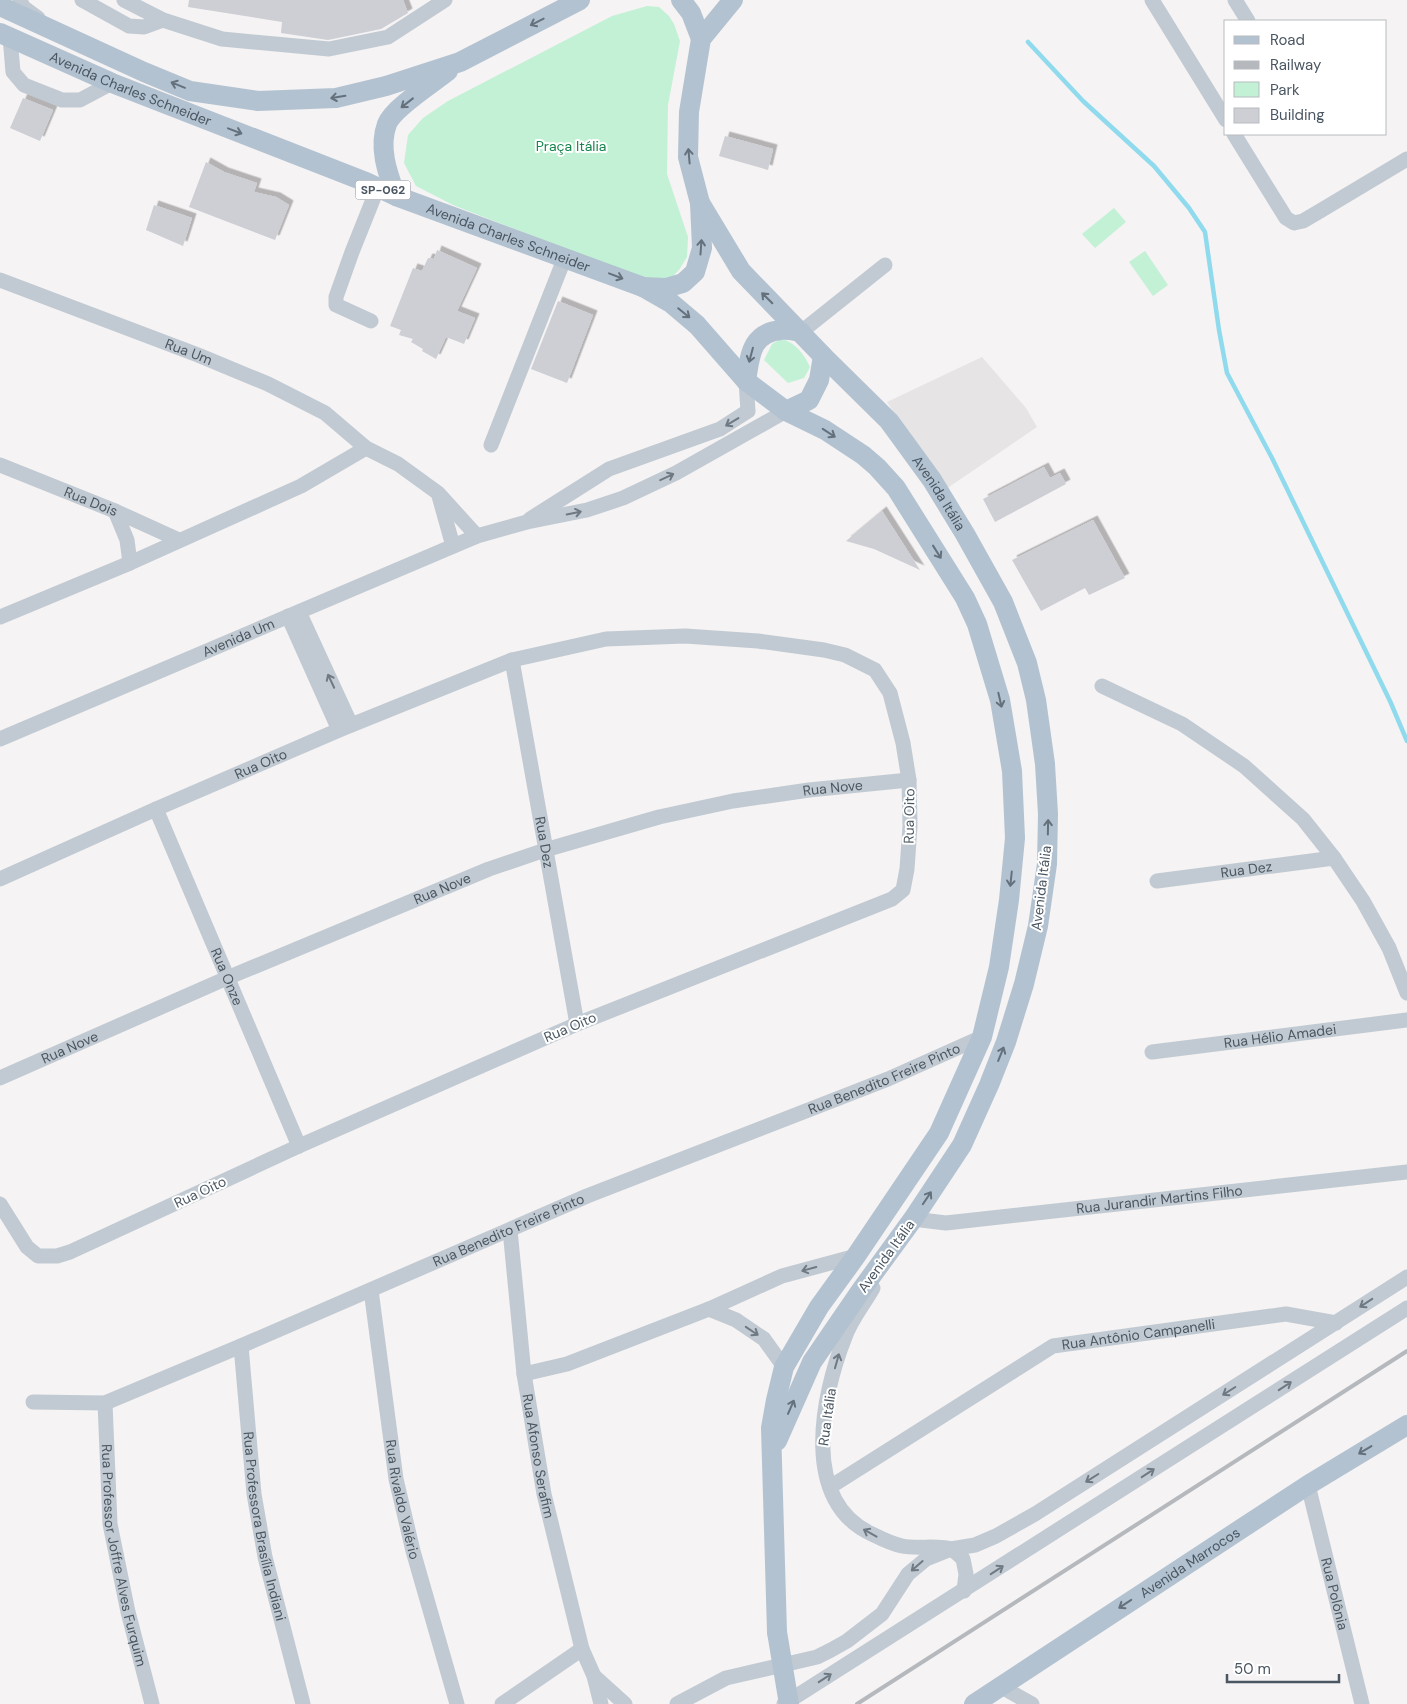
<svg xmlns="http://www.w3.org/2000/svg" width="1407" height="1704" viewBox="0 0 1407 1704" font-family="'DM Sans',sans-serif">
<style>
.education{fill:#e6e4e5}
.green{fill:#c3f1d5}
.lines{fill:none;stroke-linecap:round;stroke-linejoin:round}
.stream{stroke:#90daee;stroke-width:4.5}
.building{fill:#cdcfd5;filter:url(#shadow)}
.minor{stroke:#c1cad2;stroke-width:15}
.major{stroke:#b3c2d1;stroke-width:20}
.rail{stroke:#b5b8bd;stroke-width:4}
.major-bridge{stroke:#b3c2d1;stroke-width:20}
.oneway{stroke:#64717d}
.oneway2{stroke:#6e7983}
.labels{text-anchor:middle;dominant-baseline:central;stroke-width:4;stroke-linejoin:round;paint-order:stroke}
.shield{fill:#fff;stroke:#808990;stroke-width:1}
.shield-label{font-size:12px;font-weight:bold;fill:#4a5661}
.street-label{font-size:14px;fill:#4a5661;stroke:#fff}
.park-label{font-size:14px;fill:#17864f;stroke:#fff}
</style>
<defs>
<filter id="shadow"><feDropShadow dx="4.5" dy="-4.5" stdDeviation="0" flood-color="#0004"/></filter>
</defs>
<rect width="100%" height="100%" fill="#f5f3f3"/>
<!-- education -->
<polygon class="education" points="982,357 1026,408 1037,427 946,489 887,402"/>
<!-- green -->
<g class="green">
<polygon points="647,6 659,7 669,16 674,24 680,41 668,105 667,174 688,237 687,257 679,270 672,277 662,281 641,280 592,259 453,205 416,186 404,163 408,135 423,118 448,101 612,16"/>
<polygon points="1114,208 1126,222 1095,248 1082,234"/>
<polygon points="1145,251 1168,285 1153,296 1129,262"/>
<path d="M781 339C795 342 804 354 810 367L804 378 788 383 764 360 772 344Z"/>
</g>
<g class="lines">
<!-- stream -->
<polyline class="stream" points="1028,42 1083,101 1154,166 1189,208 1205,232 1219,330 1227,373 1272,458 1390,701 1407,741"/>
</g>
<!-- building -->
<g class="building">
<polygon points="189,0 403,0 408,13 381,29 328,40 281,33 282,22 188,7"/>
<polygon points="23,98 53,110 40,141 10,128"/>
<polygon points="725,136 773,149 768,170 719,156"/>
<polygon points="206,162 224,172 257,183 254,192 276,197 289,205 275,240 189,207"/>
<polygon points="154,205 192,218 183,246 146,230"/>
<polygon points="437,250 477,268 457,311 475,318 464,344 446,337 436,359 422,351 423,349 411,342 413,339 399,335 401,330 390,326 413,268 422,271 428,258 434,259"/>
<polygon points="558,301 593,315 567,383 531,369"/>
<polygon points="1044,467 1050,478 1060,473 1066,484 995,522 983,499"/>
<polygon points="882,511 920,570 874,549 846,541"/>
<polygon points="1093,520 1125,578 1089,595 1085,588 1041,611 1012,560"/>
</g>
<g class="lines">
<!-- minor -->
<g class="minor">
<polyline points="20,0 23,7 38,18"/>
<polyline points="82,0 129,26 144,27 163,20"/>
<polyline points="124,0 163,20 222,39 329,49 388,37 445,0"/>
<polyline points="1152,0 1226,120"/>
<polyline points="1235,0 1248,21"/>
<polyline points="10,37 13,72 24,85 62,100 80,100 112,83"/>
<polyline points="1234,134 1286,218 1294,223 1303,221 1320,211 1407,159"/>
<path id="s1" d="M0 280 198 355 268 384 325 413 366 448 398 464 438 493 477 536"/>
<polyline points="371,321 336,305 336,297 352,252 378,187"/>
<polyline points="801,332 885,265"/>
<polyline points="491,445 565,257"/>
<path id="s2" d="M0 465 115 511 179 540"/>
<polyline points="439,496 453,546"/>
<polyline points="115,511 127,540 130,563"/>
<polyline points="530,519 609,469 720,429 748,411 746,381"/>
<polyline points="299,612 351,725"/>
<polyline points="288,616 339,730"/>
<polyline points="0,617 130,563 301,486 366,448"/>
<path id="s3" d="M512 660 577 1024"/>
<polyline points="1102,686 1182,724 1244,766 1303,819 1334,858 1363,901 1389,948 1407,993"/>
<path id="s4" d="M0 739 477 536 527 522 587 510 623 498 676 473 786 411"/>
<path id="s5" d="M156 809 299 1146"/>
<path id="s6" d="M0 879 156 809 339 730 512 660 606 639 685 636 758 641 824 650 845 655 875 670 890 693 903 743 909 780 910 826 907 869 903 890 892 899 577 1024 299 1146 70 1252 57 1256H38L27 1247 0 1204"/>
<path id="s7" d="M1157 881 1334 858"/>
<path id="s8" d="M1152 1052 1407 1020"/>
<path id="s9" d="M0 1078 227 978 489 869 545 850 659 817 733 801 809 790 909 780"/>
<path id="s10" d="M909 1226 913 1219 946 1223 1407 1172"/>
<path id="s11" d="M510 1230 524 1374 544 1494 582 1649 594 1676 601 1704"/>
<path d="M873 1288C864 1304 851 1320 845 1337 822 1395 799 1503 874 1535 882 1539 893 1544 902 1546 914 1549 942 1545 951 1549 955 1551 960 1556 963 1559L966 1574 964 1591"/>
<path id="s12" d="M371 1290 396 1479 413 1551 457 1704"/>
<polyline points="709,1309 736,1320 764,1339 784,1367"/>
<path id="s13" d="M241 1346 254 1494 265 1557 303 1704"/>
<polyline points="524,1374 567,1364 709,1309 782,1276 856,1256"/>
<path id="s14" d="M33 1402 105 1403 241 1346 587 1196 888 1079 982 1037"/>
<path id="s15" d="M105 1403 110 1524 128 1612 152 1704"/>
<path id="s16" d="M1308 1485 1362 1704"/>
<path id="s17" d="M830 1487 1053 1346 1286 1314 1336 1323"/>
<polyline points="594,1676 625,1704"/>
<polyline points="1000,1686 1032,1704"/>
<polyline points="502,1704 582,1649"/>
<polyline points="677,1704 726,1678 817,1657 831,1650 847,1641 882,1614 908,1574 926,1559 951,1549 975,1545 996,1536 1035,1514 1407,1277"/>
<polyline points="784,1704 1407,1308"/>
</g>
<!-- major -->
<g class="major">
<polyline points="681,0 691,13 701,39"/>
<polyline points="0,6 144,72 190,91 258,101 336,98 386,86 460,62 580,0"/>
<path id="s18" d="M0 33 112 83 366 182 396 196 643 287 666 288 683 283 695 272 702 248 700 203 688 157 689 112 701 39 733 0"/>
<path d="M396 196C388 174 378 148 387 124 393 108 433 83 448 71"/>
<path id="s19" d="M700 203 741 271 823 356 889 421 932 480 965 534 1003 602 1027 663 1036 700 1045 764 1048 814 1047 864 1038 926 1024 984 1006 1042 989 1085 962 1145 913 1219 862 1289 812 1362 777 1441"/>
<polyline points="643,287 671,303 697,325 746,381 786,411 825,430 863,455 877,467 896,488 965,598 977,624 1000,700 1012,771 1015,838 1009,900 999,967 982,1037 939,1133 856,1256 819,1307 784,1367 776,1400 771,1428 777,1632"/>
<path d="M746 381C750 357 750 333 781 330 787 329 795 331 801 332"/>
<polyline points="786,411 809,400 819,380 823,356"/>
<path id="s20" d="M974 1704 1308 1485 1407 1425"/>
</g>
<!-- rail -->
<polyline class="rail" points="857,1704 1407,1351"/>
<!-- major-bridge -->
<polyline class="major-bridge" points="777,1632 789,1704"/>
</g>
<!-- one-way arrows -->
<defs><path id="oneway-shaft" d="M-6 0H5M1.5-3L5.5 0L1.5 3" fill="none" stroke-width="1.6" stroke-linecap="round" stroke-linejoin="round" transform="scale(1.25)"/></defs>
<g class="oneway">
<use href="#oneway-shaft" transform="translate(537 22) rotate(153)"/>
<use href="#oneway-shaft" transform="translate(178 85) rotate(-158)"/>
<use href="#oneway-shaft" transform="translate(338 97) rotate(171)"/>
<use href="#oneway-shaft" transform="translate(407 103) rotate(142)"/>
<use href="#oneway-shaft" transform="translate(235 131) rotate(21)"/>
<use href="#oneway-shaft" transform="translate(689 156) rotate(-95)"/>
<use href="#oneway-shaft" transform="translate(701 247) rotate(-86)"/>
<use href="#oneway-shaft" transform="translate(616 276) rotate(21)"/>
<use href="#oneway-shaft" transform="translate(767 298) rotate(-135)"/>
<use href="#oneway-shaft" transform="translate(684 313) rotate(39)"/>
<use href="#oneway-shaft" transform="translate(751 355) rotate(105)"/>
<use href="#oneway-shaft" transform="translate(829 433) rotate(33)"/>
<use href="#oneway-shaft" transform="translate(937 552) rotate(58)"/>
<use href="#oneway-shaft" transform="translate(1000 700) rotate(77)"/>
<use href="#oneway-shaft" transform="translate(1048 827) rotate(-89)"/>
<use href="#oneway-shaft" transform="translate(1011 879) rotate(96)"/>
<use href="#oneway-shaft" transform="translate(1001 1054) rotate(-68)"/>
<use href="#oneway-shaft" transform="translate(927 1198) rotate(-56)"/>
<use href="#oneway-shaft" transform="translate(791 1407) rotate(-66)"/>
<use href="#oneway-shaft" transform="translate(1365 1450) rotate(149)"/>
<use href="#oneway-shaft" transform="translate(1125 1604) rotate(147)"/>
</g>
<g class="oneway2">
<use href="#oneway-shaft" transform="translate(732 422) rotate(149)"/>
<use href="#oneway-shaft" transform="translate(667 477) rotate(-25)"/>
<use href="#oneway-shaft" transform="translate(574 513) rotate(-12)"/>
<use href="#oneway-shaft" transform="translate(331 681) rotate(-115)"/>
<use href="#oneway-shaft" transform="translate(809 1269) rotate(165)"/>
<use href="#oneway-shaft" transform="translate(1366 1303) rotate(147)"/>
<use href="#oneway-shaft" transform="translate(752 1331) rotate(34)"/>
<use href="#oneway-shaft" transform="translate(837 1361) rotate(-74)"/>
<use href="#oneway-shaft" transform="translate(1285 1386) rotate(-33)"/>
<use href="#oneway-shaft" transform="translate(1229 1391) rotate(148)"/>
<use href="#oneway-shaft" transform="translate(1148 1473) rotate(-33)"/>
<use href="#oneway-shaft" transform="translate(1092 1478) rotate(148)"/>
<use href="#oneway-shaft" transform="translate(870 1533) rotate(-151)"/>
<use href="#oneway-shaft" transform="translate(917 1566) rotate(139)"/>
<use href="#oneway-shaft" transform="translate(997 1570) rotate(-33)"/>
<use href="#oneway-shaft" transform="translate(825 1678) rotate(-33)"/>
</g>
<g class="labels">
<!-- shield labels -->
<rect class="shield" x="355.5" y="180.5" width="55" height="19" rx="4"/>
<g class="shield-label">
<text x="383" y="190">SP-062</text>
</g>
<!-- street labels -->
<g class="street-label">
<text stroke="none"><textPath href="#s18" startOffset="142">Avenida Charles Schneider</textPath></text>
<text stroke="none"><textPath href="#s18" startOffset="548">Avenida Charles Schneider</textPath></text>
<text stroke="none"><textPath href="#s1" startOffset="202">Rua Um</textPath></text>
<text stroke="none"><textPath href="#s19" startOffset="378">Avenida Itália</textPath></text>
<text stroke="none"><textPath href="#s2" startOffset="98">Rua Dois</textPath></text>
<text stroke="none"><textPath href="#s4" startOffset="259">Avenida Um</textPath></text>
<text stroke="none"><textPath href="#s6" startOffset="285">Rua Oito</textPath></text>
<text stroke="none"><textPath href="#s9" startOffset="886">Rua Nove</textPath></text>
<text transform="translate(909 816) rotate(-89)">Rua Oito</text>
<text stroke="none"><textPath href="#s3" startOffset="185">Rua Dez</textPath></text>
<text stroke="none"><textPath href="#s7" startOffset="90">Rua Dez</textPath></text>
<text stroke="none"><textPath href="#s9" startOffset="481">Rua Nove</textPath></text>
<text transform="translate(1041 888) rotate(-83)">Avenida Itália</text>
<text stroke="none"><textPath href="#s5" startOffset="182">Rua Onze</textPath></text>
<text transform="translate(570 1027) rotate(-23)">Rua Oito</text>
<text stroke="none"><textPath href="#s8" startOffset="129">Rua Hélio Amadei</textPath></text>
<text stroke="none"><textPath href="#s9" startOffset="76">Rua Nove</textPath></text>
<text stroke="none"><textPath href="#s14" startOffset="916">Rua Benedito Freire Pinto</textPath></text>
<text transform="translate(200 1192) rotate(-25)">Rua Oito</text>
<text stroke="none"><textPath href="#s10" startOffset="256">Rua Jurandir Martins Filho</textPath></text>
<text stroke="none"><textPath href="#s14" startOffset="511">Rua Benedito Freire Pinto</textPath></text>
<text transform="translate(886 1256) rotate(-54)">Avenida Itália</text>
<text stroke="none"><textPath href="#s17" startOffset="350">Rua Antônio Campanelli</textPath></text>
<text transform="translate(827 1417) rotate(-82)">Rua Itália</text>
<text stroke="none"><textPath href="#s11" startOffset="228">Rua Afonso Serafim</textPath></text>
<text stroke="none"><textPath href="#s12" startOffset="212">Rua Rivaldo Valério</textPath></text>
<text stroke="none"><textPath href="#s13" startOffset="182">Rua Professora Brasília Indiani</textPath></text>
<text stroke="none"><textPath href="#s15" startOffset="154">Rua Professor Joffre Alves Furquim</textPath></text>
<text stroke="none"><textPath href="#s20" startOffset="258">Avenida Marrocos</textPath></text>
<text stroke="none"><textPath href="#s16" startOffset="112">Rua Polônia</textPath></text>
</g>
<!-- park labels -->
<g class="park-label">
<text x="571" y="146">Praça Itália</text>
</g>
</g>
<!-- legend -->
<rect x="1224" y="20" width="162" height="115" fill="#ffffff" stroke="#b7bbc0"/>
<rect x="1234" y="36" width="25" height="8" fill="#b3c2d1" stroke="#b7bbc0"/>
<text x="1270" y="45" font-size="15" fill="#4a5661">Road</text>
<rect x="1234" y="61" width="25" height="8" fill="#b5b8bd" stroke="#b7bbc0"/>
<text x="1270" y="70" font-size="15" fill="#4a5661">Railway</text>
<rect x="1234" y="82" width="25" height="15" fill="#c3f1d5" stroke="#b7bbc0"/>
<text x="1270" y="95" font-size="15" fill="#4a5661">Park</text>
<rect x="1234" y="108" width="25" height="15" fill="#cdcfd5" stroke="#b7bbc0"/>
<text x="1270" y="120" font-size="15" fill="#4a5661">Building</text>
<!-- scale -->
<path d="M1227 1674v8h112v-8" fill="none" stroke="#4a5661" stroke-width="2.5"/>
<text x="1234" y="1674" font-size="15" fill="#4a5661" stroke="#ffffff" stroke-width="4" paint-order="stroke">50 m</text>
</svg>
